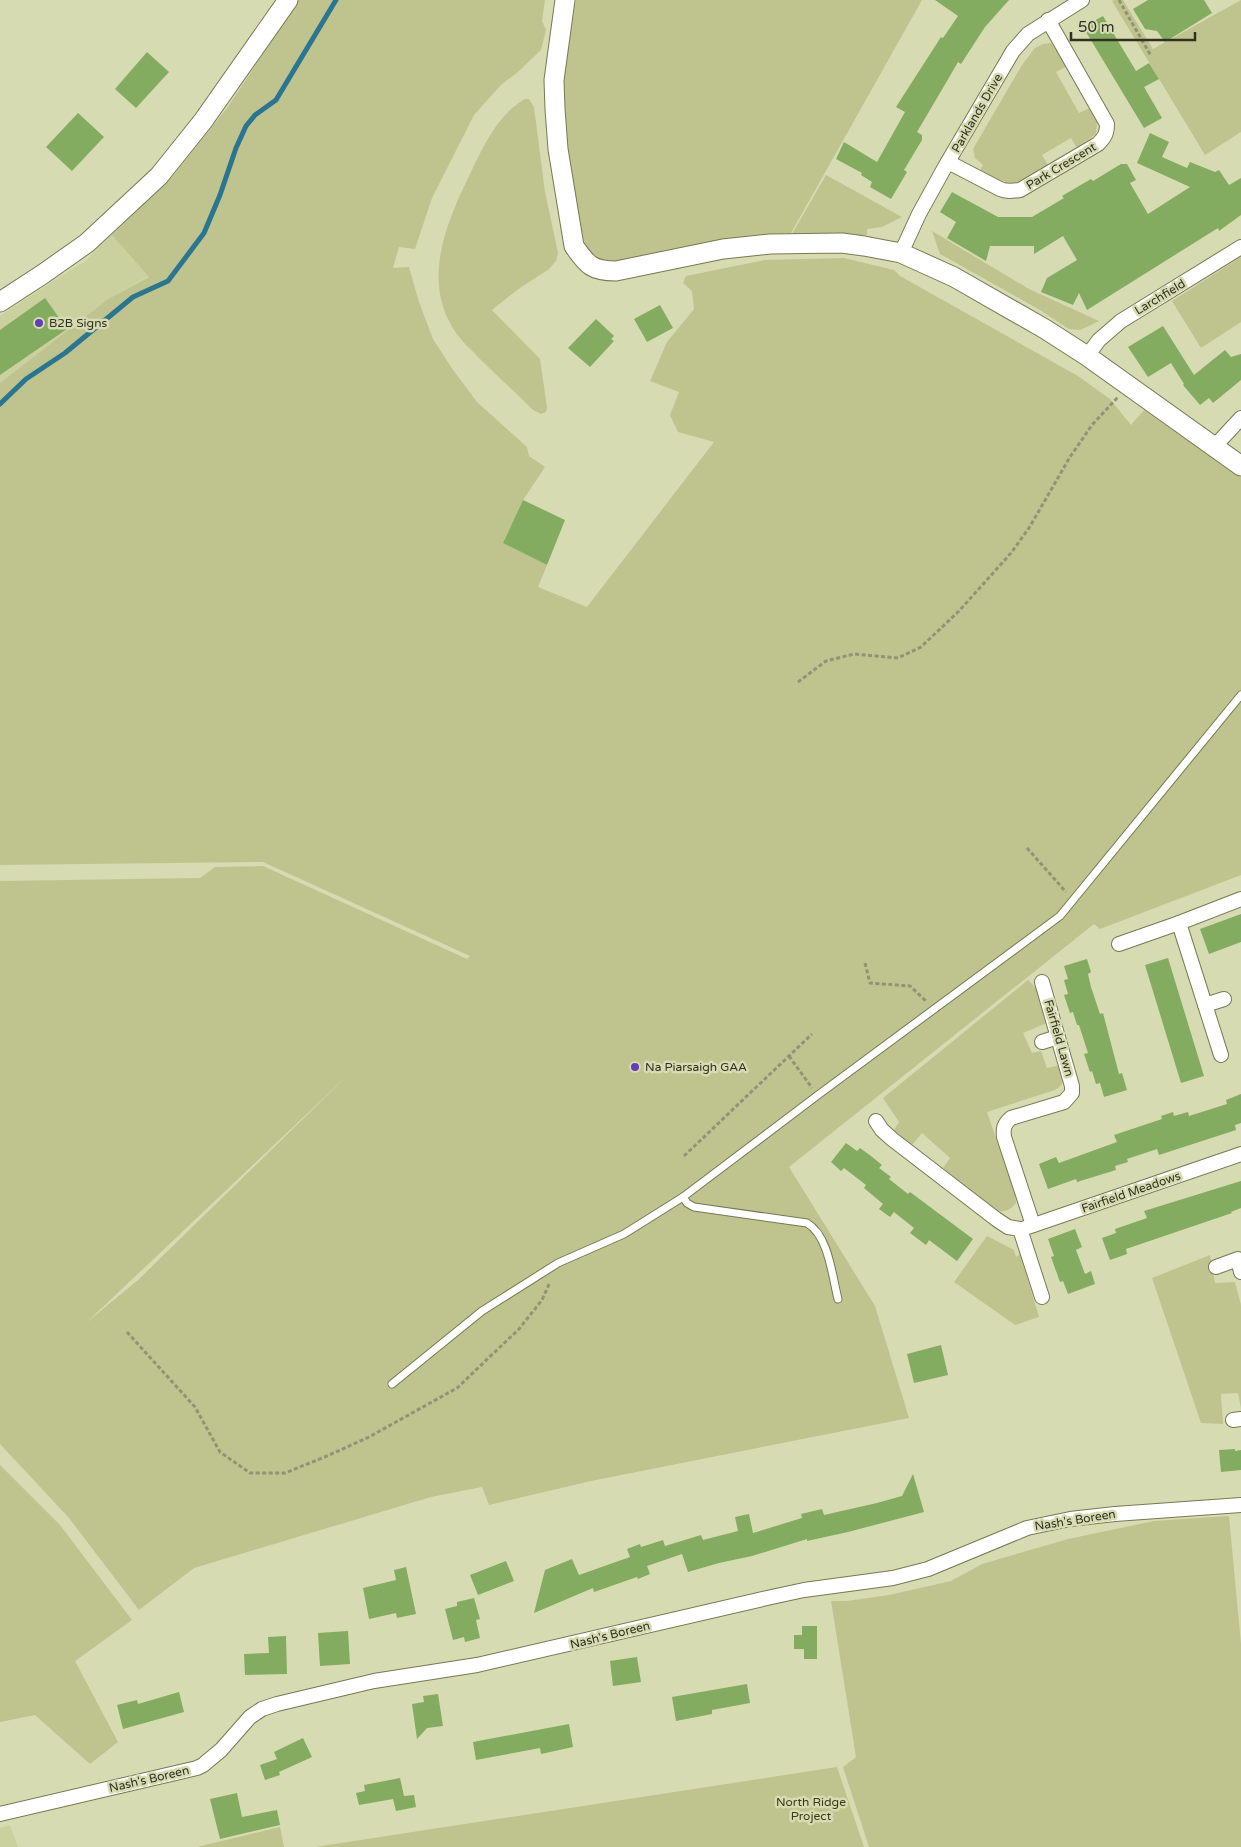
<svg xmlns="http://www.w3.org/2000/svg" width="1241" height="1847" viewBox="0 0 1241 1847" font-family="'Varela Round',sans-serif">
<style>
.built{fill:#cbd09f}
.green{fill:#bfc48e;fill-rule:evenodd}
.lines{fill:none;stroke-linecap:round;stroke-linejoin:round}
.stream{stroke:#2a7590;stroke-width:5}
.building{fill:#83ac60}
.lane-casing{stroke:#767953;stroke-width:9}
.street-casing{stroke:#767953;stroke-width:16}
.secondary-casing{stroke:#767953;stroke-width:21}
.path{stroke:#919374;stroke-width:3;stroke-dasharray:4 2.5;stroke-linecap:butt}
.lane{stroke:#fff;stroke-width:7}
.street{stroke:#fff;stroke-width:14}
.secondary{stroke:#fff;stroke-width:19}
.poi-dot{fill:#623eb7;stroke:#d7dbb1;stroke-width:2}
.labels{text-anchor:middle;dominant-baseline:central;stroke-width:5;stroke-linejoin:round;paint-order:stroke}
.street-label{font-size:12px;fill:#303121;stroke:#d7dbb1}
.poi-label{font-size:12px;fill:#303121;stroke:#d7dbb1;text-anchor:start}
.park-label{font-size:12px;fill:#3a3c16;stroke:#d7dbb1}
</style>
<rect width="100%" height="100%" fill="#d7dbb1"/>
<!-- built -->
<g class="built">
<polygon points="115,232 149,276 108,299 0,383 0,316 86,260"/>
<polygon points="10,1825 18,1847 0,1847 0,1828"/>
</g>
<!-- green -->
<g class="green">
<path d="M299 0H545L542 21 546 30 541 50 518 72 501 85 474 115 432 198 415 249 399 247 393 268 409 267 419 302 433 339 453 370 477 402 527 447 529 456 545 467 523 500 503 543 547 565 538 587 587 607 714 442 678 432 670 415 679 392 650 381 667 342 694 309 692 291 683 283 686 276 765 260 844 258 894 270 900 276 1078 376 1110 399 1131 425 1144 410 1241 477V875L1100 929 1094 924 789 1167 875 1306 909 1418 591 1481 489 1505 482 1487 431 1497 194 1568 139 1610 69 1518 0 1444V881L200 878 215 867 263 866 467 959 470 956 263 862 0 865V383L108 299 149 277 112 235 172 177 227 108ZM349 1074 138 1280 86 1323Z"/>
<polygon points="576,0 922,0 791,233 749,236 611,262 595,259 589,252 582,236 568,164 561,91"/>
<polygon points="1114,0 1123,0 1153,49 1241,0 1241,132 1205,155 1112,1"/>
<path d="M1051 43 1067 66 1056 72 1079 113 1090 108 1097 121 1096 134 1077 148 1071 138 1042 155 1048 165C1015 185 1016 190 980 170L983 165 975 158 973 149 1022 65 1035 48 1043 44Z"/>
<path d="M525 99H529L534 107 545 192 558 253 556 261 549 269 517 290 492 310 540 359 547 407 546 412 541 414 533 410C515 392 496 375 478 357 472 350 465 345 460 338 419 287 445 225 470 174 483 147 498 114 525 99Z"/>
<polygon points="826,175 902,217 882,227 867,229 867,235 851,236 792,234"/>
<polygon points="932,231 1029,289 1099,321 1080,330 1069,329 1040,310 940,254"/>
<polygon points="1241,257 1241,322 1201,348 1172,301"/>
<path d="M1028 980 1037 989 1047 1023 1023 1033 1032 1053 1041 1051 1047 1068 1060 1065C1063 1076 1067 1083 1055 1090L987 1112 1015 1194 1016 1203C1010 1210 1006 1212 997 1211L943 1168 950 1158 922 1133 912 1145 894 1130 899 1122 883 1098Z"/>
<polygon points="987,1236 1014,1250 1016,1257 1020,1254 1039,1317 1015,1325 954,1282"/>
<polygon points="1210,1255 1215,1283 1235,1282 1241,1305 1241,1408 1238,1393 1221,1394 1223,1424 1201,1423 1152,1278"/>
<polygon points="0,1465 60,1525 132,1620 75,1661 118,1742 90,1764 35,1715 0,1722"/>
<polygon points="1229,1516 1241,1644 1241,1847 869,1847 843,1767 856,1757 831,1601 847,1601 889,1595 951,1581 982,1564 1068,1539 1154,1521"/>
<polygon points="837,1767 864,1847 315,1847"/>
<polygon points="280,1827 284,1847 197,1847"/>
</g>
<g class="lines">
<!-- stream -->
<polyline class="stream" points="0,404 26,379 65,353 133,297 168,281 204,233 220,195 236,148 246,126 255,115 276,100 336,0"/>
</g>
<!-- building -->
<g class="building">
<polygon points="935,0 1009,0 985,27 961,64 958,62 947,81 917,132 922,135 922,140 904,170 907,172 891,199 870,187 872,182 861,175 862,173 836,159 844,142 877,162 905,112 896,107 941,37 943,38 958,16"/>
<polygon points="1148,0 1204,0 1212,13 1165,42 1157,31 1145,29 1133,9"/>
<polygon points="1103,16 1136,71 1149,63 1159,79 1144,87 1162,118 1144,128 1083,27"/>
<polygon points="147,52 169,72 136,108 115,89"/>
<polygon points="78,113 104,137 72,171 46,147"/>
<polygon points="1150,133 1169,142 1162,157 1187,168 1190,162 1215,172 1219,170 1229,185 1241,178 1241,215 1219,231 1218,228 1087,310 1079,293 1073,305 1041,292 1047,278 1077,260 1063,236 1034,254 1034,246 990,246 986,261 947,238 956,222 940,212 952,192 998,217 1032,217 1064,198 1062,196 1091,179 1093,181 1121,164 1127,164 1136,180 1130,183 1148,214 1190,187 1137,163"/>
<polygon points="45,298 67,329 0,375 0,330"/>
<polygon points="660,305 673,328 647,342 634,319"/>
<polygon points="596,319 614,336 611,339 614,341 590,367 568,348"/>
<polygon points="1163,326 1194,375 1225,350 1231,357 1241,354 1241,380 1213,403 1209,398 1200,405 1183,385 1184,384 1171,363 1148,377 1128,347"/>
<polygon points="523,500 565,520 547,565 503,543"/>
<polygon points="1241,914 1241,942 1209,954 1200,929"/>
<polygon points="1168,958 1204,1076 1181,1083 1145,965"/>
<polygon points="1087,959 1091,972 1088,974 1091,987 1100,1014 1103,1013 1119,1074 1122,1073 1127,1090 1104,1097 1100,1083 1096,1084 1092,1071 1090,1072 1084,1054 1088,1053 1079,1025 1077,1025 1073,1012 1070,1013 1064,995 1068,994 1064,980 1068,979 1064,966"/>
<polygon points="1241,1094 1241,1123 1235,1125 1236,1130 1159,1155 1157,1149 1127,1159 1128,1162 1115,1166 1116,1170 1077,1182 1076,1179 1048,1189 1039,1164 1056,1157 1059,1163 1117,1142 1114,1135 1162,1119 1161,1116 1173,1112 1174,1116 1188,1112 1189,1116 1227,1104 1226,1100"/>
<polygon points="846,1143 857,1151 860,1148 871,1156 882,1165 879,1168 891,1177 889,1179 908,1194 910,1192 973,1239 957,1261 929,1240 926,1245 910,1233 914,1228 894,1212 890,1217 879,1209 883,1204 864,1188 866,1185 844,1168 841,1171 831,1162"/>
<polygon points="1241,1181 1241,1208 1231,1212 1232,1213 1126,1249 1127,1254 1110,1260 1102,1238 1116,1233 1115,1229 1147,1218 1144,1211"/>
<polygon points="1075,1229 1082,1247 1076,1250 1085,1274 1091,1271 1095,1284 1068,1294 1063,1281 1060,1282 1051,1257 1054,1256 1048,1239"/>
<polygon points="941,1345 948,1375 914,1383 907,1354"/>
<polygon points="1235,1449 1235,1451 1241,1450 1241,1470 1221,1472 1219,1450"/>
<polygon points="913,1474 924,1512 848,1532 807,1541 807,1539 752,1556 719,1563 688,1572 682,1554 647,1566 650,1574 638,1579 637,1577 594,1592 593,1588 534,1613 545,1570 572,1559 579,1575 630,1557 627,1549 640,1544 641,1547 663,1540 665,1546 701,1535 703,1540 738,1531 735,1517 749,1514 753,1533 802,1518 801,1514 822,1509 824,1515 877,1503 902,1496"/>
<polygon points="506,1561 514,1581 478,1595 470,1575"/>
<polygon points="406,1567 416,1614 397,1618 396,1613 369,1619 363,1588 396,1580 394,1570"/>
<polygon points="474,1598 480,1619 476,1620 480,1638 465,1642 464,1637 453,1640 445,1609 457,1606 457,1602"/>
<polygon points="802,1626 817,1626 817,1659 804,1659 804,1649 794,1649 794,1635 802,1635"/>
<polygon points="348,1631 350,1664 320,1666 318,1633"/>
<polygon points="286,1636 287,1674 245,1675 244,1654 269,1653 268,1637"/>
<polygon points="637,1657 641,1682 613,1686 610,1661"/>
<polygon points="747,1684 750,1703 712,1710 712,1714 676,1721 672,1697"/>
<polygon points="179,1692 184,1712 123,1729 117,1705 137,1700 138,1704"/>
<polygon points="438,1694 443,1726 427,1728 417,1739 412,1704 424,1702 423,1696"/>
<polygon points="569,1724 573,1747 541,1754 540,1748 476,1760 473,1742"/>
<polygon points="303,1738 312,1757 279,1772 280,1775 265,1780 260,1765 277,1759 274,1752"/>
<polygon points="400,1778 404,1796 414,1795 416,1807 396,1811 393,1799 359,1805 356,1793 365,1791 364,1785"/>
<polygon points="237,1793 242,1817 277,1810 280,1825 220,1839 210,1799"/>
</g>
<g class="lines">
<defs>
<g id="lane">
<path d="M683 1197 687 1203 694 1207 807 1223C829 1236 832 1276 838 1299"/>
<polyline points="392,1384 482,1311 558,1263 624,1234 683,1197 818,1095 1060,916 1241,695"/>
</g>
<g id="street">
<path d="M948 162 1000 189C1007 192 1012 191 1020 190L1098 144C1105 137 1107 133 1107 124L1048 20"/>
<polyline points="901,253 919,214 946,165 1013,51 1028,34 1082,0"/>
<polyline points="1087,356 1099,340 1121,321 1241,247"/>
<polyline points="1214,447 1241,418"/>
<polyline points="1119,944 1179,923"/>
<polyline points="1205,1005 1224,999"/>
<polyline points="1042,1042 1058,1037"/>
<polyline points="1221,1055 1179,923 1241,899"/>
<polyline points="876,1121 882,1130 892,1139 996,1219 1008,1227 1020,1229 1042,1297"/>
<path d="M1033 1225 1004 1137C1003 1128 1004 1124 1011 1118L1064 1102 1072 1093V1086L1042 982"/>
<polyline points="1025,1228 1241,1154"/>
<polyline points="1216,1267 1238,1259 1241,1272"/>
<polyline points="1233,1420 1241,1419"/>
<polyline points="0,1814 197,1768 203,1765 221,1750 250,1717 262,1709 277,1704 374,1681 477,1665 767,1598 804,1590 893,1578 928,1569 1027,1528 1070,1519 1115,1514 1241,1505"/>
</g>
<g id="secondary">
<path d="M565 0 554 80 555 109 558 149 574 246C587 265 592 271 616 271L723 249 770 244 842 243 864 246 901 253 954 277 1045 329 1087 356 1241 466"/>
<polyline points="0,302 43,274 87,243 159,176 203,121 288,0"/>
</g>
</defs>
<!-- lane casing -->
<use href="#lane" class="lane-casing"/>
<!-- street casing -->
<use href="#street" class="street-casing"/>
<!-- secondary casing -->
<use href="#secondary" class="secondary-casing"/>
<!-- path -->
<g class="path">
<polyline points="1119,0 1151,56"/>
<polyline points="798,682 826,661 854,654 898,658 921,647 959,611 1011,553 1029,528 1070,457 1092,425 1118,397"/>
<polyline points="1027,848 1066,892"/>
<polyline points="865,963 870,983 910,986 926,1001"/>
<polyline points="789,1056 812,1088"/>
<polyline points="684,1156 812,1034"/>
<polyline points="127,1332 195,1407 220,1452 250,1473 285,1473 327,1456 369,1437 457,1388 519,1329 542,1300 550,1282"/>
</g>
<!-- lane -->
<use href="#lane" class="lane"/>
<!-- street -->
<use href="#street" class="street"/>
<!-- secondary -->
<use href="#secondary" class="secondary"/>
</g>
<!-- markers -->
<g class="poi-dot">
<circle cx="39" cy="323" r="5"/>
<circle cx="635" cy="1067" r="5"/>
</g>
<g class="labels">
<!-- street labels -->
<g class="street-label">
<text transform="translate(977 113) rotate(-60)">Parklands Drive</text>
<text transform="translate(1061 166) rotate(-31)">Park Crescent</text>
<text transform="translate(1160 297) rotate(-31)">Larchfield</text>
<text transform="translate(1059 1038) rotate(74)">Fairfield Lawn</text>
<text transform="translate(1131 1192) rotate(-19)">Fairfield Meadows</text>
<text transform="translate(1075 1520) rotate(-9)">Nash's Boreen</text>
<text transform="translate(610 1635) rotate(-14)">Nash's Boreen</text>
<text transform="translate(149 1779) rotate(-13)">Nash's Boreen</text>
</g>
<!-- poi labels -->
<g class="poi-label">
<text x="49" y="323">B2B Signs</text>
<text x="645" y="1067">Na Piarsaigh GAA</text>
</g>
<!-- park labels -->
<g class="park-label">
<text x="811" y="1802">North Ridge<tspan x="811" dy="14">Project</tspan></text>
</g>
</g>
<!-- scale -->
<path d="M1071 32v8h124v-8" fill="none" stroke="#303121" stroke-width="2.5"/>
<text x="1078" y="32" font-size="15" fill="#303121" stroke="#d7dbb1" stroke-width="4" paint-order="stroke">50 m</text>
</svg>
